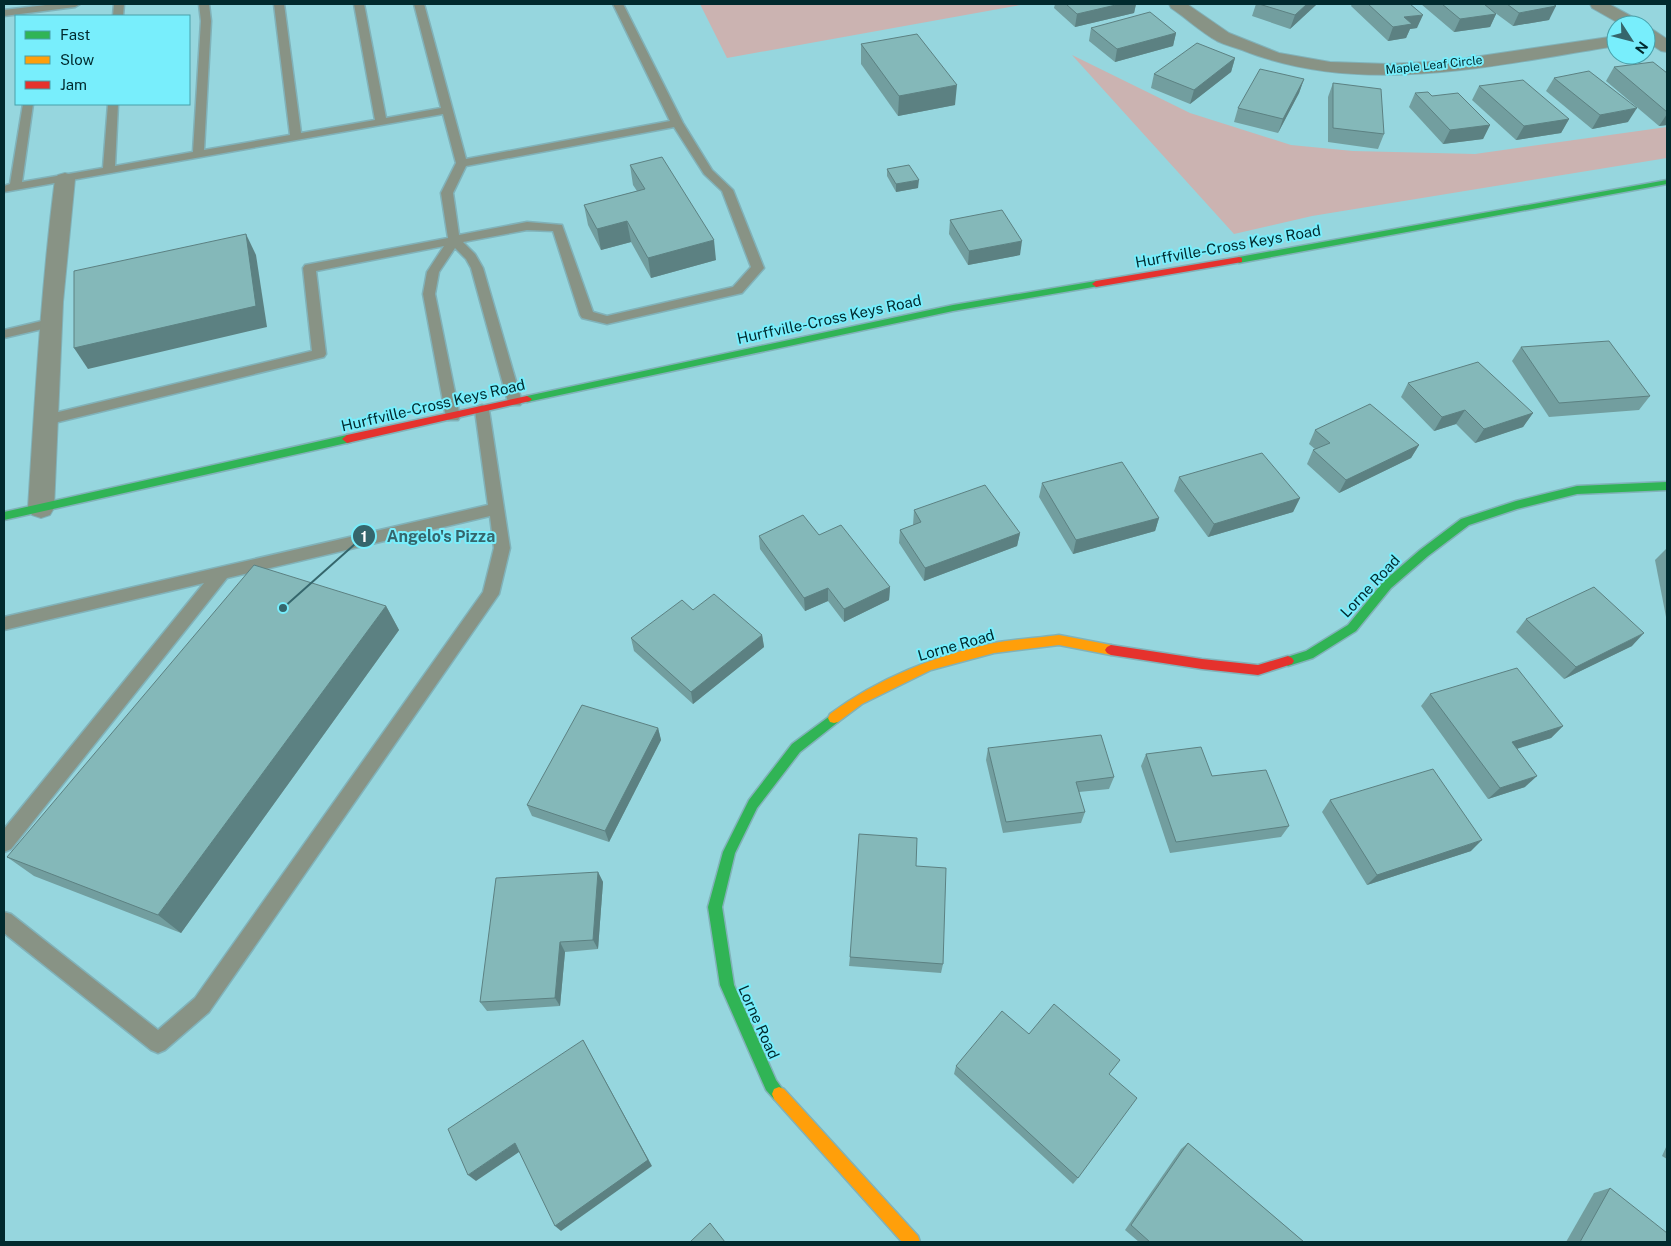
<svg xmlns="http://www.w3.org/2000/svg" width="1671" height="1246" viewBox="0 0 1671 1246" font-family="'Public Sans',sans-serif">
<style>
.green{fill:#cbb3b1}
.lines{fill:none;stroke-linecap:round;stroke-linejoin:round}
.lane-casing{stroke:#81b2b9;stroke-width:3}
.street-casing{stroke:#81b2b9;stroke-width:2}
.fast-casing{stroke:#81b2b9;stroke-width:3}
.slow-casing{stroke:#81b2b9;stroke-width:3}
.jam-casing{stroke:#81b2b9;stroke-width:3}
.lane{fill:#889385;fill-rule:evenodd}
.street{fill:#889385;fill-rule:evenodd}
.fast{fill:#30b455;fill-rule:evenodd}
.slow{fill:#ff9f0a;fill-rule:evenodd}
.jam{fill:#e5322d;fill-rule:evenodd}
.wall{fill:#729e9f}
.shaded-wall{fill:#5c8182}
.building{fill:#84b8b9;stroke:#5c8182}
.labels{text-anchor:middle;dominant-baseline:central;stroke-width:4;stroke-linejoin:round;paint-order:stroke}
.far-street-label{font-size:12px;fill:#012a2e;stroke:#78eefc}
.street-label{font-size:15px;fill:#012a2e;stroke:#78eefc}
.leader{fill:none;stroke:#35666c;stroke-width:2}
.callout-dot{fill:#35666c;stroke:#78eefc;stroke-width:2}
.mark-label{font-size:15px;text-anchor:middle;font-weight:bold;fill:#fff}
.callout-label{font-size:16px;text-anchor:middle;font-weight:bold;fill:#35666c;stroke:#78eefc;stroke-width:4;stroke-linejoin:round;paint-order:stroke}
</style>
<rect width="100%" height="100%" fill="#96d6de"/>
<!-- green -->
<g class="green">
<polygon points="700,4 1026,4 727,58"/>
<polygon points="1072,55 1190,113 1291,145 1353,151 1475,154 1667,127 1667,158 1312,216 1234,234"/>
</g>
<g class="lines">
<defs>
<g id="lane">
<polygon points="54,4 80,4 75,7 4,16 4,10"/>
<polygon points="114,4 124,4 123,16 113,16"/>
<path d="M199 4H209L211 21 204 150 290 135 274 4H284L301 133 375 120 354 4H364L386 118 441 108 414 4H424L466 159 670 121 613 4H623L683 123 712 170 733 190 764 268 742 293 607 324 582 318 580 315 553 231 527 230 463 242 475 254 483 268 522 402 520 405H510L508 402 471 268 466 259 455 248 439 272 435 294 460 417 458 420H448L446 417 423 294 427 272 444 246 316 271 326 354 324 357 46 425 41 424 39 420 41 416 46 415 312 351 303 268 305 265 448 238 441 193 456 163 443 114 4 192V186L10 184 23 104H33L22 182 103 168 108 104H118L115 166 193 152 201 21ZM674 127 704 174 722 191 751 267 733 287 607 316 593 312 562 225 527 222 459 235 453 193 466 166Z"/>
<polygon points="50,319 57,323 55,326 4,338 4,330"/>
<polygon points="482,405 487,407 489,410 510,548 499,594 209,1012 165,1050 158,1053 151,1050 4,933 4,912 11,914 158,1030 195,998 483,592 494,548 490,516 227,578 11,849 4,852 4,829 204,583 4,630 4,617 488,505 475,410 477,407"/>
</g>
<g id="street">
<path d="M1169 4H1187L1229 33 1279 53 1330 62 1388 64 1447 61 1616 36V46C1494 65 1361 98 1242 50 1234 47 1225 45 1217 41 1201 32 1186 18 1171 8Z"/>
<polygon points="1590,4 1609,4 1640,21 1642,25 1622,25 1592,8"/>
<polygon points="1646,28 1652,29 1667,39 1667,52 1661,51 1646,41"/>
<path d="M65 173 72 175 75 179 63 302 54 508 50 515 41 518 32 515 28 508C35 398 41 288 55 179L58 175Z"/>
</g>
<g id="fast">
<polygon points="1667,180 1667,184 1239,263 1235,260 1239,257"/>
<polygon points="1096,281 1099,282 1099,286 953,311 527,402 522,399 527,396 953,305"/>
<polygon points="347,435 351,436 352,439 351,442 4,520 4,512"/>
<polygon points="1667,482 1667,490 1577,494 1517,509 1469,525 1428,556 1391,588 1356,631 1313,658 1288,666 1284,664 1282,661 1284,658 1306,651 1348,625 1383,582 1420,550 1461,519 1516,501 1577,486"/>
<polygon points="834,713 838,714 840,718 838,722 800,752 757,808 735,853 722,907 734,985 776,1080 786,1094 784,1099 779,1101 774,1099 766,1090 720,985 708,907 723,852 749,800 792,744"/>
</g>
<g id="slow">
<path d="M1059 635 1111 645 1115 647 1117 650 1115 653 1111 655 1059 645 994 653 931 670 862 704 838 722 834 723 830 722 828 718 830 714C877 679 936 655 994 643 1015 639 1038 638 1059 635Z"/>
<polygon points="779,1087 784,1089 918,1236 920,1242 902,1242 774,1099 772,1094 774,1089"/>
</g>
<g id="jam">
<polygon points="1239,257 1242,258 1242,262 1096,287 1092,284 1096,281"/>
<polygon points="527,396 532,399 530,401 347,443 342,439 347,435"/>
<polygon points="1111,645 1202,659 1258,665 1288,656 1292,658 1294,661 1292,664 1258,675 1202,669 1111,655 1107,653 1105,650 1107,647"/>
</g>
</defs>
<!-- lane casing -->
<use href="#lane" class="lane-casing"/>
<!-- street casing -->
<use href="#street" class="street-casing"/>
<!-- fast casing -->
<use href="#fast" class="fast-casing"/>
<!-- slow casing -->
<use href="#slow" class="slow-casing"/>
<!-- jam casing -->
<use href="#jam" class="jam-casing"/>
<!-- lane -->
<use href="#lane" class="lane"/>
<!-- street -->
<use href="#street" class="street"/>
<!-- fast -->
<use href="#fast" class="fast"/>
<!-- slow -->
<use href="#slow" class="slow"/>
<!-- jam -->
<use href="#jam" class="jam"/>
</g>
<!-- wall -->
<g class="wall">
<polygon points="1055,4 1136,4 1134,13 1075,27 1054,8"/>
<polygon points="1256,4 1317,4 1290,29 1252,16"/>
<polygon points="1352,4 1410,4 1417,28 1410,29 1406,38 1388,41 1351,6"/>
<polygon points="1421,4 1553,4 1549,20 1513,26 1494,12 1496,14 1490,27 1454,32"/>
<polygon points="1091,28 1176,33 1173,46 1115,62 1089,41"/>
<polygon points="861,44 955,105 898,116 861,64"/>
<polygon points="1235,58 1231,72 1190,104 1151,88 1154,74"/>
<polygon points="1614,67 1667,73 1667,125 1659,126 1606,81"/>
<polygon points="1554,78 1628,122 1592,129 1546,91"/>
<polygon points="1304,79 1299,93 1278,133 1234,122 1238,108"/>
<polygon points="1333,83 1384,134 1378,149 1328,142 1328,97"/>
<polygon points="1479,86 1569,119 1561,133 1516,140 1472,100"/>
<polygon points="1415,93 1432,96 1490,125 1483,139 1443,144 1409,107"/>
<polygon points="630,165 716,260 651,278 631,242 601,250 588,225 584,205 637,191 633,185"/>
<polygon points="887,169 918,188 896,192 887,176"/>
<polygon points="950,220 1020,255 968,265 949,234"/>
<polygon points="1521,347 1650,396 1639,410 1549,417 1512,361"/>
<polygon points="1408,383 1533,413 1523,427 1475,443 1456,424 1434,431 1401,397"/>
<polygon points="1315,430 1419,445 1411,458 1339,493 1307,464 1313,450 1315,449 1309,444"/>
<polygon points="1179,477 1300,498 1293,512 1208,537 1174,491"/>
<polygon points="1042,483 1159,518 1155,531 1073,554 1039,497"/>
<polygon points="914,510 1020,533 1017,546 924,581 899,543 900,530 913,525"/>
<polygon points="819,535 890,587 889,600 844,622 828,601 805,611 760,549 759,536"/>
<polygon points="1667,548 1667,622 1655,560"/>
<polygon points="386,606 399,630 181,933 34,876 7,857"/>
<polygon points="693,610 762,635 764,647 693,704 634,651 631,638"/>
<polygon points="1526,619 1632,646 1564,679 1516,632"/>
<polygon points="1430,694 1563,726 1551,738 1517,749 1525,787 1488,799 1421,706"/>
<polygon points="658,728 661,740 609,842 532,816 527,805"/>
<polygon points="988,748 1114,777 1109,789 1079,792 1085,812 1081,823 1003,833 986,760"/>
<polygon points="1146,754 1212,776 1289,826 1281,837 1170,853 1141,766"/>
<polygon points="1330,800 1471,851 1367,885 1322,812"/>
<polygon points="916,866 943,964 941,973 849,966 850,957"/>
<polygon points="598,872 603,882 598,949 565,952 560,1006 487,1011 480,1002"/>
<polygon points="1029,1034 1109,1074 1078,1178 1073,1184 954,1074 956,1066"/>
<polygon points="1188,1143 1304,1242 1139,1242 1125,1230 1181,1149"/>
<polygon points="1667,1145 1667,1159 1662,1156"/>
<polygon points="1610,1188 1667,1242 1566,1242 1594,1193"/>
</g>
<!-- shaded-wall -->
<g class="shaded-wall">
<polygon points="1120,4 1136,4 1134,13 1075,27 1077,14"/>
<polygon points="1307,4 1317,4 1290,29 1295,15"/>
<polygon points="1556,6 1549,20 1513,26 1519,13"/>
<polygon points="1496,14 1490,27 1454,32 1460,19"/>
<polygon points="1423,15 1417,28 1410,29 1406,38 1388,41 1393,27 1404,17"/>
<polygon points="1176,33 1173,46 1115,62 1117,49"/>
<polygon points="1235,58 1231,72 1190,104 1194,90"/>
<polygon points="1304,79 1299,93 1278,133 1283,119"/>
<polygon points="957,85 955,105 898,116 899,96"/>
<polygon points="1637,108 1628,122 1592,129 1600,115"/>
<polygon points="1667,114 1667,125 1659,126"/>
<polygon points="1569,119 1561,133 1516,140 1524,126"/>
<polygon points="1490,125 1483,139 1443,144 1450,130"/>
<polygon points="919,180 918,188 896,192 896,184"/>
<polygon points="627,221 631,242 601,250 597,229"/>
<polygon points="246,234 256,255 267,327 88,369 74,348"/>
<polygon points="714,240 716,260 651,278 648,258"/>
<polygon points="1022,241 1020,255 968,265 969,251"/>
<polygon points="1465,410 1456,424 1434,431 1442,417"/>
<polygon points="1533,413 1523,427 1475,443 1484,429"/>
<polygon points="1419,445 1411,458 1339,493 1346,480"/>
<polygon points="1300,498 1293,512 1208,537 1214,524"/>
<polygon points="1159,518 1155,531 1073,554 1076,540"/>
<polygon points="1020,533 1017,546 924,581 925,568"/>
<polygon points="890,587 889,600 844,622 844,609"/>
<polygon points="828,588 828,601 805,611 804,598"/>
<polygon points="386,606 399,630 181,933 158,915"/>
<polygon points="1644,633 1632,646 1564,679 1576,667"/>
<polygon points="762,635 764,647 693,704 691,692"/>
<polygon points="1563,726 1551,738 1500,754 1512,742"/>
<polygon points="658,728 661,740 609,842 605,831"/>
<polygon points="1537,776 1525,787 1488,799 1500,788"/>
<polygon points="1482,840 1471,851 1367,885 1377,875"/>
<polygon points="598,872 603,882 598,949 593,940"/>
<polygon points="560,942 565,952 560,1006 555,998"/>
<polygon points="583,1040 652,1166 561,1231 555,1226"/>
<polygon points="515,1143 522,1150 476,1181 468,1175"/>
</g>
<!-- building -->
<g class="building">
<polygon points="1066,4 1120,4 1077,14"/>
<polygon points="1259,4 1307,4 1295,15"/>
<polygon points="1368,4 1410,4 1423,15 1404,17 1412,24 1393,27"/>
<polygon points="1442,4 1484,4 1496,14 1460,19"/>
<polygon points="1507,4 1553,4 1556,6 1519,13"/>
<polygon points="1150,12 1176,33 1117,49 1091,28"/>
<polygon points="917,34 957,85 899,96 861,44"/>
<polygon points="1197,43 1235,58 1194,90 1154,74"/>
<polygon points="1653,62 1667,73 1667,112 1614,67"/>
<polygon points="1260,69 1304,79 1283,119 1238,108"/>
<polygon points="1589,71 1637,108 1600,115 1554,78"/>
<polygon points="1523,80 1569,119 1524,126 1479,86"/>
<polygon points="1333,83 1381,89 1384,134 1333,128"/>
<polygon points="1428,92 1432,96 1458,93 1490,125 1450,130 1415,93"/>
<polygon points="662,157 714,240 648,258 627,221 597,229 584,205 645,189 630,165"/>
<polygon points="909,165 919,180 896,184 887,169"/>
<polygon points="1002,210 1022,241 969,251 950,220"/>
<polygon points="246,234 256,306 74,348 74,271"/>
<polygon points="1609,341 1650,396 1559,403 1521,347"/>
<polygon points="1478,362 1533,413 1484,429 1465,410 1442,417 1408,383"/>
<polygon points="1370,404 1419,445 1346,480 1313,450 1330,443 1315,430"/>
<polygon points="1262,453 1300,498 1214,524 1179,477"/>
<polygon points="1122,462 1159,518 1076,540 1042,483"/>
<polygon points="985,485 1020,533 925,568 900,530 921,522 914,510"/>
<polygon points="803,515 819,535 841,525 890,587 844,609 828,588 804,598 759,536"/>
<polygon points="254,565 386,606 158,915 7,857"/>
<polygon points="1594,587 1644,633 1576,667 1526,619"/>
<polygon points="714,594 762,635 691,692 631,638 682,600 693,610"/>
<polygon points="1517,668 1563,726 1512,742 1537,776 1500,788 1430,694"/>
<polygon points="582,705 658,728 605,831 527,805"/>
<polygon points="1101,735 1114,777 1076,782 1085,812 1006,822 988,748"/>
<polygon points="1201,747 1212,776 1266,770 1289,826 1176,842 1146,754"/>
<polygon points="1433,769 1482,840 1377,875 1330,800"/>
<polygon points="859,834 917,838 916,866 946,868 943,964 850,957"/>
<polygon points="598,872 593,940 560,942 555,998 480,1002 496,878"/>
<polygon points="1054,1004 1120,1060 1109,1074 1137,1098 1078,1178 956,1066 1002,1011 1029,1034"/>
<polygon points="583,1040 648,1160 555,1226 515,1143 468,1175 448,1129"/>
<polygon points="1188,1143 1304,1242 1150,1242 1131,1225"/>
<polygon points="1610,1188 1667,1233 1667,1242 1580,1242"/>
<polygon points="710,1223 725,1242 690,1242"/>
</g>
<g class="labels">
<!-- far-street labels -->
<g class="far-street-label">
<text transform="translate(1434 65) rotate(-6)">Maple Leaf Circle</text>
</g>
<!-- street labels -->
<g class="street-label">
<text transform="translate(1228 246) rotate(-10)">Hurffville-Cross Keys Road</text>
<text transform="translate(829 319) rotate(-12)">Hurffville-Cross Keys Road</text>
<text transform="translate(433 405) rotate(-13)">Hurffville-Cross Keys Road</text>
<text transform="translate(1370 586) rotate(-47)">Lorne Road</text>
<text transform="translate(956 645) rotate(-16)">Lorne Road</text>
<text transform="translate(759 1022) rotate(66)">Lorne Road</text>
</g>
</g>
<!-- callouts -->
<path class="leader" d="M283 608L364 536"/>
<g class="callout-dot">
<circle cx="283" cy="608" r="5"/>
<circle cx="364" cy="536" r="12"/>
</g>
<g class="mark-label">
<text x="364" y="542">1</text>
</g>
<g class="callout-label">
<text x="441" y="542">Angelo's Pizza</text>
</g>
<!-- border -->
<rect width="1671" height="1246" fill="none" stroke="#012a2e" stroke-width="10"/>
<!-- legend -->
<rect x="15" y="15" width="175" height="90" fill="#78eefc" stroke="#48a0aa"/>
<rect x="25" y="31" width="25" height="8" fill="#30b455" stroke="#48a0aa"/>
<text x="60" y="40" font-size="15" fill="#012a2e">Fast</text>
<rect x="25" y="56" width="25" height="8" fill="#ff9f0a" stroke="#48a0aa"/>
<text x="60" y="65" font-size="15" fill="#012a2e">Slow</text>
<rect x="25" y="81" width="25" height="8" fill="#e5322d" stroke="#48a0aa"/>
<text x="60" y="90" font-size="15" fill="#012a2e">Jam</text>
<!-- north arrow -->
<g transform="translate(1631 40) rotate(126)"><circle r="24" fill="#78eefc" stroke="#48a0aa"/>
<path d="M0-4L9 19L0 12L-9 19Z" fill="#35666c"/>
<text y="-8" font-size="14" font-weight="bold" text-anchor="middle" fill="#012a2e">N</text>
</g>
</svg>
